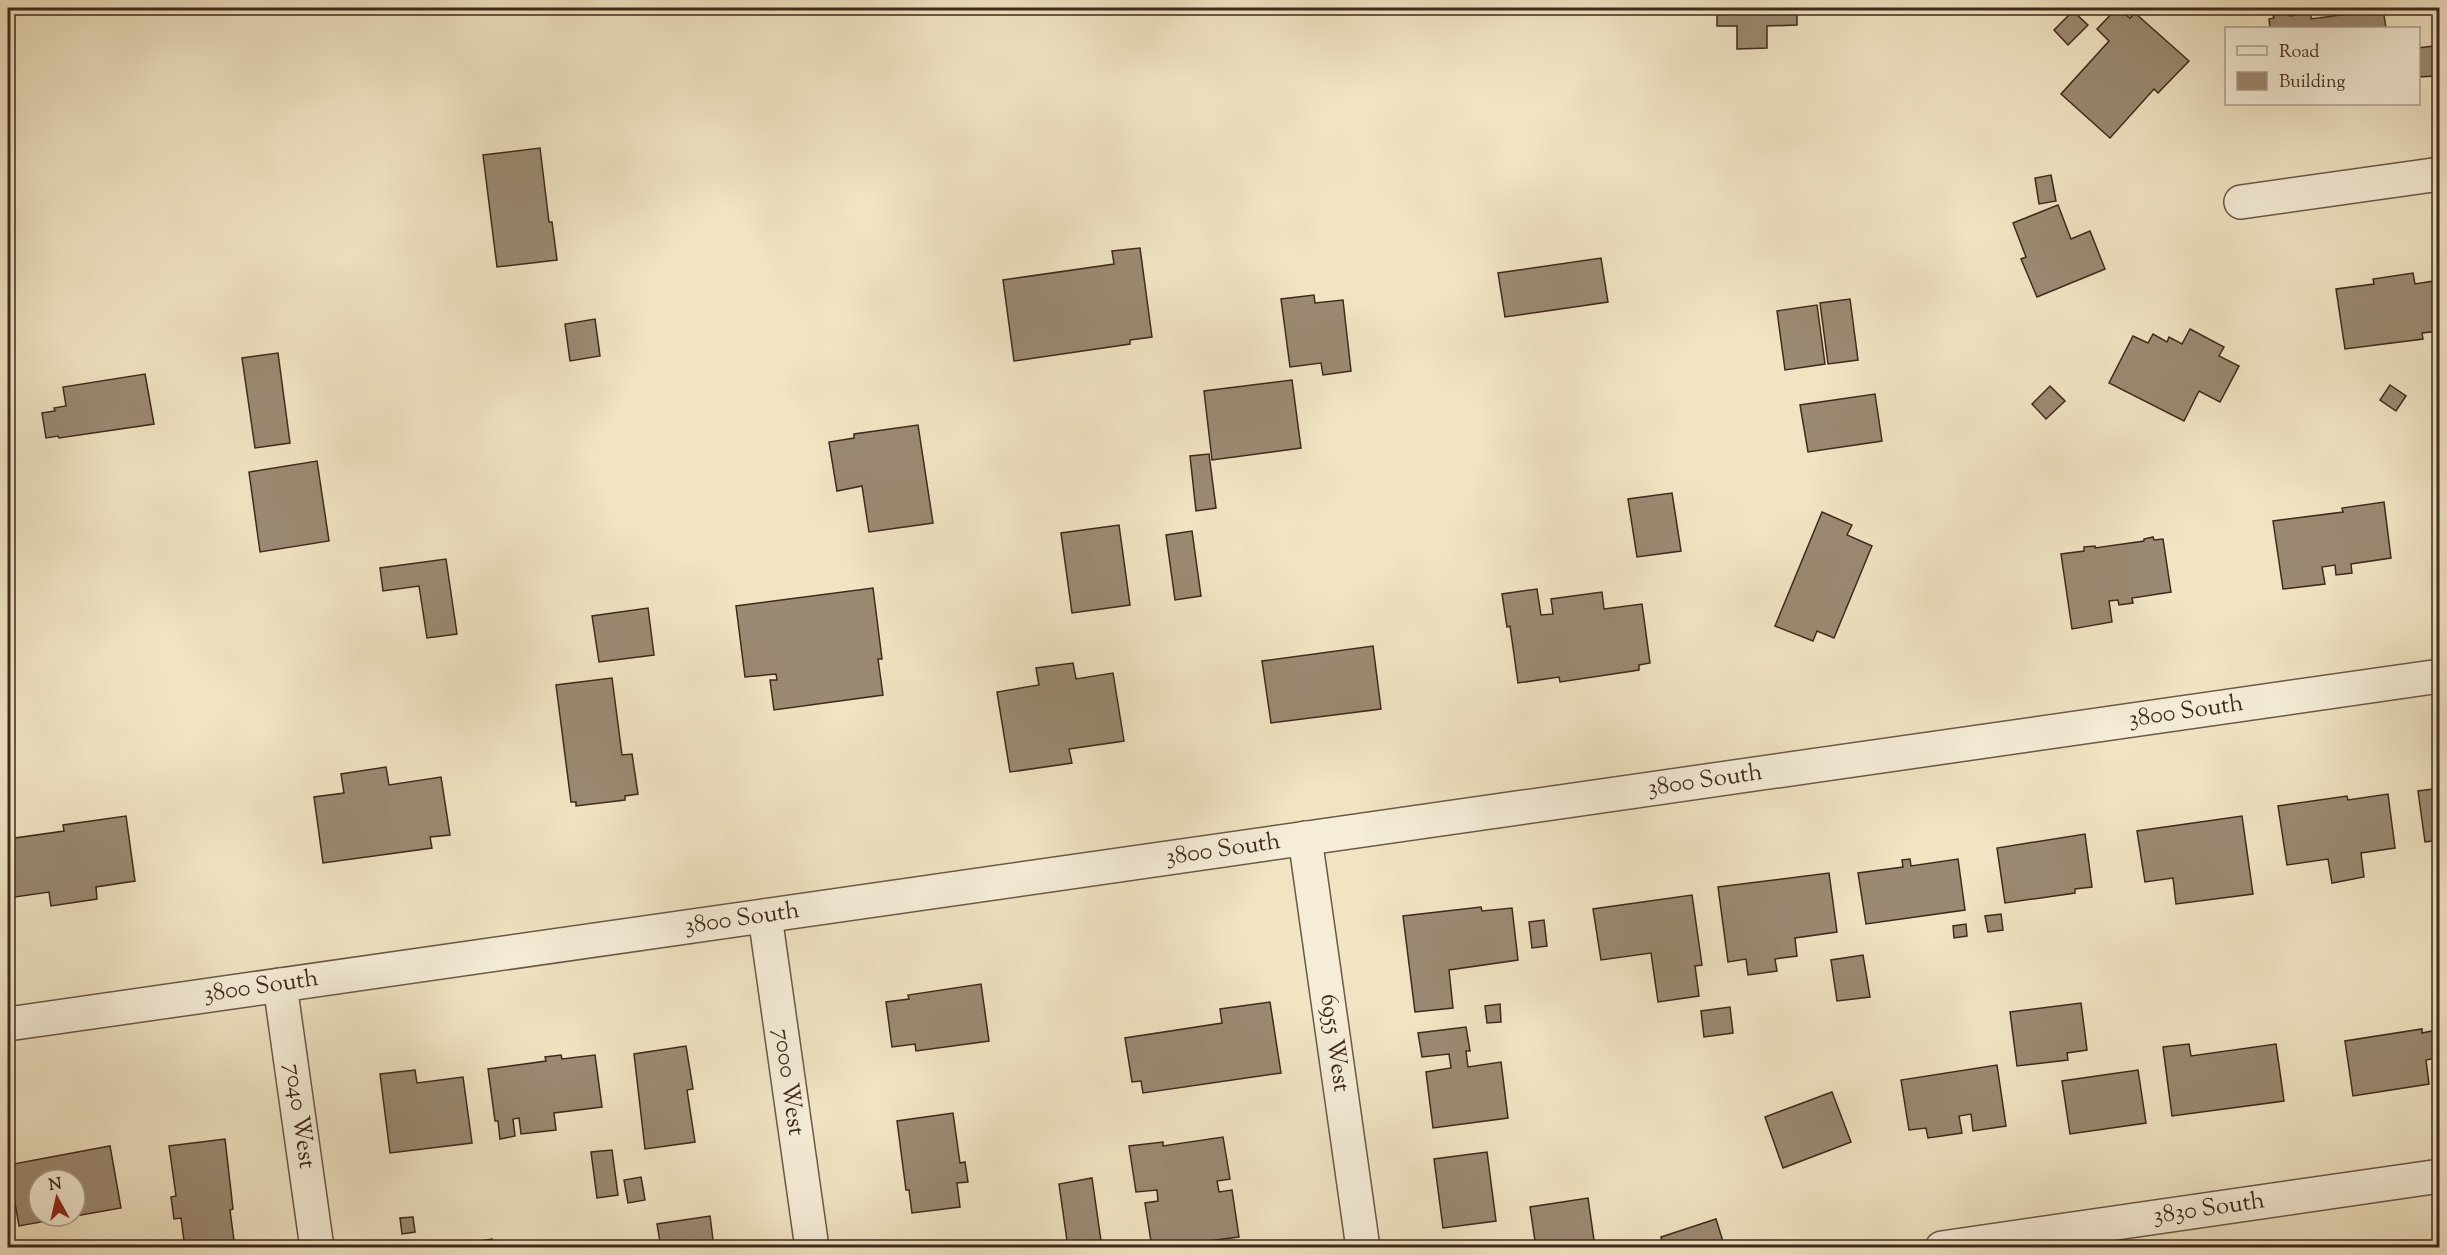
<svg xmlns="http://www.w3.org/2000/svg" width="2447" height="1255" viewBox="0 0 2447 1255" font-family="'Sorts Mill Goudy',serif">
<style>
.building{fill:#9b8a73;stroke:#3f291c;stroke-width:1.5}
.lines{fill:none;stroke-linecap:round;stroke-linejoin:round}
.minor-casing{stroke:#6b5846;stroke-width:36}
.minor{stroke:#f5edd8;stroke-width:33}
.labels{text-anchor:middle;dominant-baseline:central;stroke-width:5;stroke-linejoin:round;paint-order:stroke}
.street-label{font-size:24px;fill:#3f291c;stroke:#f5edd8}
</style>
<rect width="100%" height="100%" fill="#f0e4c3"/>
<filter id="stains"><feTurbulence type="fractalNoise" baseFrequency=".00333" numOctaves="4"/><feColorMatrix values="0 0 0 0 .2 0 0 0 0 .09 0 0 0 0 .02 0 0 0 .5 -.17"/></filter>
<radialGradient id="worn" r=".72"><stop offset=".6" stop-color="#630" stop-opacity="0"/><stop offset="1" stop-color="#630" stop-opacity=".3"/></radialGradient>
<!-- building -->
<g class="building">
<polygon points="1717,8 1797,8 1797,25 1767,26 1767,48 1737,49 1737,26 1717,26"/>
<polygon points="2117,8 2130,18 2135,13 2189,61 2158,93 2154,89 2110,138 2061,94 2109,41 2097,29"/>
<polygon points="2347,8 2383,9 2386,28 2270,28 2269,19 2274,18 2273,15 2290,12 2290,16 2311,13 2311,19 2348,14"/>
<polygon points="2073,11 2088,25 2068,45 2054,30"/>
<polygon points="2433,46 2436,76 2418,77 2418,48"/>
<polygon points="540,148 549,222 552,222 557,260 497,267 483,155"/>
<polygon points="2051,175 2056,201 2039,204 2035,178"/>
<polygon points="2058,205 2071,239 2090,231 2105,269 2037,297 2021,259 2026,257 2013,223"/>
<polygon points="1140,248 1152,337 1130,340 1130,344 1014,361 1003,280 1114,264 1112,251"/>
<polygon points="1601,258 1608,302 1505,317 1498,273"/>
<polygon points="2413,273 2415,284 2440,280 2440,331 2422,333 2423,339 2345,349 2336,289 2374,284 2373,279"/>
<polygon points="1314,295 1315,303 1343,300 1351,371 1323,375 1321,363 1290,367 1281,299"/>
<polygon points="1850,299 1858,360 1828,364 1820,303"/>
<polygon points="1817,305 1825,364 1785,370 1777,311"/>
<polygon points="595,319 600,356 570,361 565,324"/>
<polygon points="2190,329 2224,347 2219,356 2239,366 2220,402 2199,391 2184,421 2109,383 2133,336 2148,343 2153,334 2167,342 2169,337 2182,344"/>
<polygon points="278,353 290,443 255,448 242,358"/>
<polygon points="145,374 154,424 59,438 58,436 46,438 42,413 55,411 54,408 66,406 63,387"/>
<polygon points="1292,380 1301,448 1212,460 1204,391"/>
<polygon points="2390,385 2406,396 2396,411 2380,400"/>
<polygon points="2050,386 2065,401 2046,419 2032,404"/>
<polygon points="1875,394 1882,441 1808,452 1800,405"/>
<polygon points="918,425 933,523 869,532 862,486 837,491 829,442 854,438 854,434"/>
<polygon points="2440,429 2440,442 2435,443 2433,430"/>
<polygon points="1209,454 1216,508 1196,511 1190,456"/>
<polygon points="317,461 329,541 260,552 249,472"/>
<polygon points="1672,493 1681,551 1637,557 1628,499"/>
<polygon points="2384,502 2391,558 2351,564 2352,573 2336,575 2335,565 2322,567 2325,584 2283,589 2273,521 2343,512 2342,508"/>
<polygon points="1822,512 1852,525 1847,535 1872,546 1834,638 1817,631 1813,641 1775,626"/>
<polygon points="1119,525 1130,605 1072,613 1061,533"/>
<polygon points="1192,531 1201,596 1175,600 1166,535"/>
<polygon points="2153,537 2154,540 2163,539 2171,592 2132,598 2133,603 2119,605 2118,600 2109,601 2112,622 2072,629 2061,554 2084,551 2084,547 2095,546 2095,548 2144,541 2144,539"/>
<polygon points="446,559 457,634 427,638 419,586 383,591 380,568"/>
<polygon points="873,588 882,659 878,659 883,695 774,710 770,680 777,680 776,674 745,677 736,606"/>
<polygon points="1537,589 1541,615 1553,614 1551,599 1602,592 1604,609 1642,604 1650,663 1639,665 1639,670 1560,682 1559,677 1518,683 1510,626 1507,627 1502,594"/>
<polygon points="648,608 654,655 599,662 592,616"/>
<polygon points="1373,646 1381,709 1271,723 1262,661"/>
<polygon points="1073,663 1076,679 1113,673 1124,741 1069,749 1072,763 1010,772 997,692 1039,685 1036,668"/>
<polygon points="612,678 622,755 632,754 638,794 625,796 625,800 576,806 576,802 571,802 556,685"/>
<polygon points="386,767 389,785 441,777 450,835 430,837 432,848 323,863 314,797 344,793 341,774"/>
<polygon points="2440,788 2440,840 2425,842 2418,791"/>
<polygon points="2388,794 2395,848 2361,853 2364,877 2332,883 2328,859 2287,865 2278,806 2347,796 2348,800"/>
<polygon points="126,816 135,881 96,887 97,899 51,906 49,892 8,898 8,839 64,831 63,825"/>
<polygon points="2242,816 2253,894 2176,904 2173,878 2145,882 2137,831"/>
<polygon points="2085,834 2092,887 2075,889 2075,893 2005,903 1997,848"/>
<polygon points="1910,859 1911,866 1958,859 1965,910 1866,924 1858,873 1903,867 1902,860"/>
<polygon points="1829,873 1837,932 1795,938 1797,956 1775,959 1777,971 1748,975 1746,959 1728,962 1718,887"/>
<polygon points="1692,895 1702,965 1695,966 1699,996 1658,1002 1651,953 1601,960 1593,909"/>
<polygon points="1481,907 1482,911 1512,908 1518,960 1449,970 1453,1008 1415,1012 1403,916"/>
<polygon points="2001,914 2003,930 1988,932 1985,916"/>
<polygon points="1544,920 1547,946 1532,948 1529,922"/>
<polygon points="1966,924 1967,936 1954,938 1953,926"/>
<polygon points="1863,955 1870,997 1837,1001 1831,960"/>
<polygon points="981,984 989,1041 916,1051 915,1044 892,1047 886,1002 909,999 908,995"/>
<polygon points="1270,1002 1281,1073 1143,1093 1141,1081 1132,1082 1125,1038 1222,1023 1220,1009"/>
<polygon points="2081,1003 2087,1050 2067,1053 2068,1060 2017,1066 2010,1012"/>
<polygon points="1500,1004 1501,1022 1487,1023 1485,1006"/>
<polygon points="1730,1007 1733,1033 1704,1037 1701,1011"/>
<polygon points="1466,1027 1470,1051 1466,1051 1468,1067 1501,1062 1508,1118 1433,1128 1426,1072 1451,1068 1449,1054 1422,1057 1418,1033"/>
<polygon points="2422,1029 2422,1033 2432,1031 2436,1058 2426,1060 2429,1084 2353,1096 2345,1041"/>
<polygon points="2189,1044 2191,1056 2276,1044 2284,1101 2172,1116 2163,1047"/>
<polygon points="686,1046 693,1089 687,1090 695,1142 645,1149 634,1054"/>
<polygon points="561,1055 562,1059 595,1055 602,1107 554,1113 556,1130 521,1134 519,1118 513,1119 515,1136 500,1139 498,1121 495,1121 488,1069 546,1061 545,1057"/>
<polygon points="1997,1065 2006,1126 1973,1131 1971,1114 1959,1116 1962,1133 1928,1138 1926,1128 1909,1130 1901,1080"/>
<polygon points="415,1070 417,1083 463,1077 472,1143 390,1153 380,1074"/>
<polygon points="2138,1070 2146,1123 2070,1134 2062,1081"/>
<polygon points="1832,1092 1851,1142 1783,1168 1765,1117"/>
<polygon points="953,1113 960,1163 965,1162 968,1182 957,1183 960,1207 912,1213 909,1190 906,1190 897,1121"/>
<polygon points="1223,1137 1230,1179 1217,1181 1219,1192 1232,1190 1239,1237 1152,1248 1145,1203 1158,1201 1157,1190 1136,1192 1129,1146 1163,1142 1163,1146"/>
<polygon points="225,1139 233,1209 230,1210 235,1248 185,1248 181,1218 174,1219 171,1197 176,1196 169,1146"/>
<polygon points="110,1146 121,1208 75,1216 75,1180 39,1180 39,1216 74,1216 19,1226 8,1165"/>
<polygon points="612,1150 618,1195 597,1198 591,1152"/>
<polygon points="1487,1152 1496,1221 1443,1228 1434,1159"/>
<polygon points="641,1177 645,1200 628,1203 624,1180"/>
<polygon points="1092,1178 1102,1248 1068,1248 1059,1184"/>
<polygon points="1588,1198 1595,1247 1536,1248 1530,1207"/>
<polygon points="710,1216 714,1248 661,1248 657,1224"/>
<polygon points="413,1217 415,1232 402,1234 400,1218"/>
<polygon points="1716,1219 1725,1248 1664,1248 1661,1237"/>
<polygon points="492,1239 493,1245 515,1242 515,1248 433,1248"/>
</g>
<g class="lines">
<defs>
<g id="minor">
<polyline points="2241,202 2440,174"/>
<polyline points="1305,838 1363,1248"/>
<polyline points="765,916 812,1248"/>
<polyline points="280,985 317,1248"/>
<polyline points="8,1024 2440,676"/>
<polyline points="1942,1248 2440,1176"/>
</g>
</defs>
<!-- minor casing -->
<use href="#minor" class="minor-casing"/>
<!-- minor -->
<use href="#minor" class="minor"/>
</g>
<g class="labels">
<!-- street labels -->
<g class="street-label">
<text transform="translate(2186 712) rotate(-8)">3800 South</text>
<text transform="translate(1705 781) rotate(-8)">3800 South</text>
<text transform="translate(1223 850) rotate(-8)">3800 South</text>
<text transform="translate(742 919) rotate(-8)">3800 South</text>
<text transform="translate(261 987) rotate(-8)">3800 South</text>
<text transform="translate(1334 1043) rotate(82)">6955 West</text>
<text transform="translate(788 1082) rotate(82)">7000 West</text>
<text transform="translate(299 1116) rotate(82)">7040 West</text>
<text transform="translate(2209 1209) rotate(-8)">3830 South</text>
</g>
</g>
<!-- margin -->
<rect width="2447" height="1255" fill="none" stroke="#f0e4c3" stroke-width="30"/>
<rect x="9" y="9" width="2429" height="1237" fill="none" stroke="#3f291c" stroke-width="3"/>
<rect x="15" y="15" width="2417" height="1225" fill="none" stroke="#3f291c" stroke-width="1.5"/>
<!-- legend -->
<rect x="2225" y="27" width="195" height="78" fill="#f5edd8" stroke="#ac9f8d" stroke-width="1.5"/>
<rect x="2237" y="46" width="30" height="9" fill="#f5edd8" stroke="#ac9f8d" stroke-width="1.5"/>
<text x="2279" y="57" font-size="18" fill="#3f291c">Road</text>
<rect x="2237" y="72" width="30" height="18" fill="#9b8a73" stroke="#ac9f8d" stroke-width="1.5"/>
<text x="2279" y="87" font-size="18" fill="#3f291c">Building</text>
<!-- north arrow -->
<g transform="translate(57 1198) rotate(352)"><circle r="28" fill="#f5edd8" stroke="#ac9f8d" stroke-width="1.5"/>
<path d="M0-4.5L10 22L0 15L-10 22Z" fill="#8f2418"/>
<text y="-9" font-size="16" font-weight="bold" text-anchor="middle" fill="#3f291c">N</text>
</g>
<rect width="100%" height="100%" filter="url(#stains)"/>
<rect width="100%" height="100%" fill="url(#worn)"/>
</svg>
